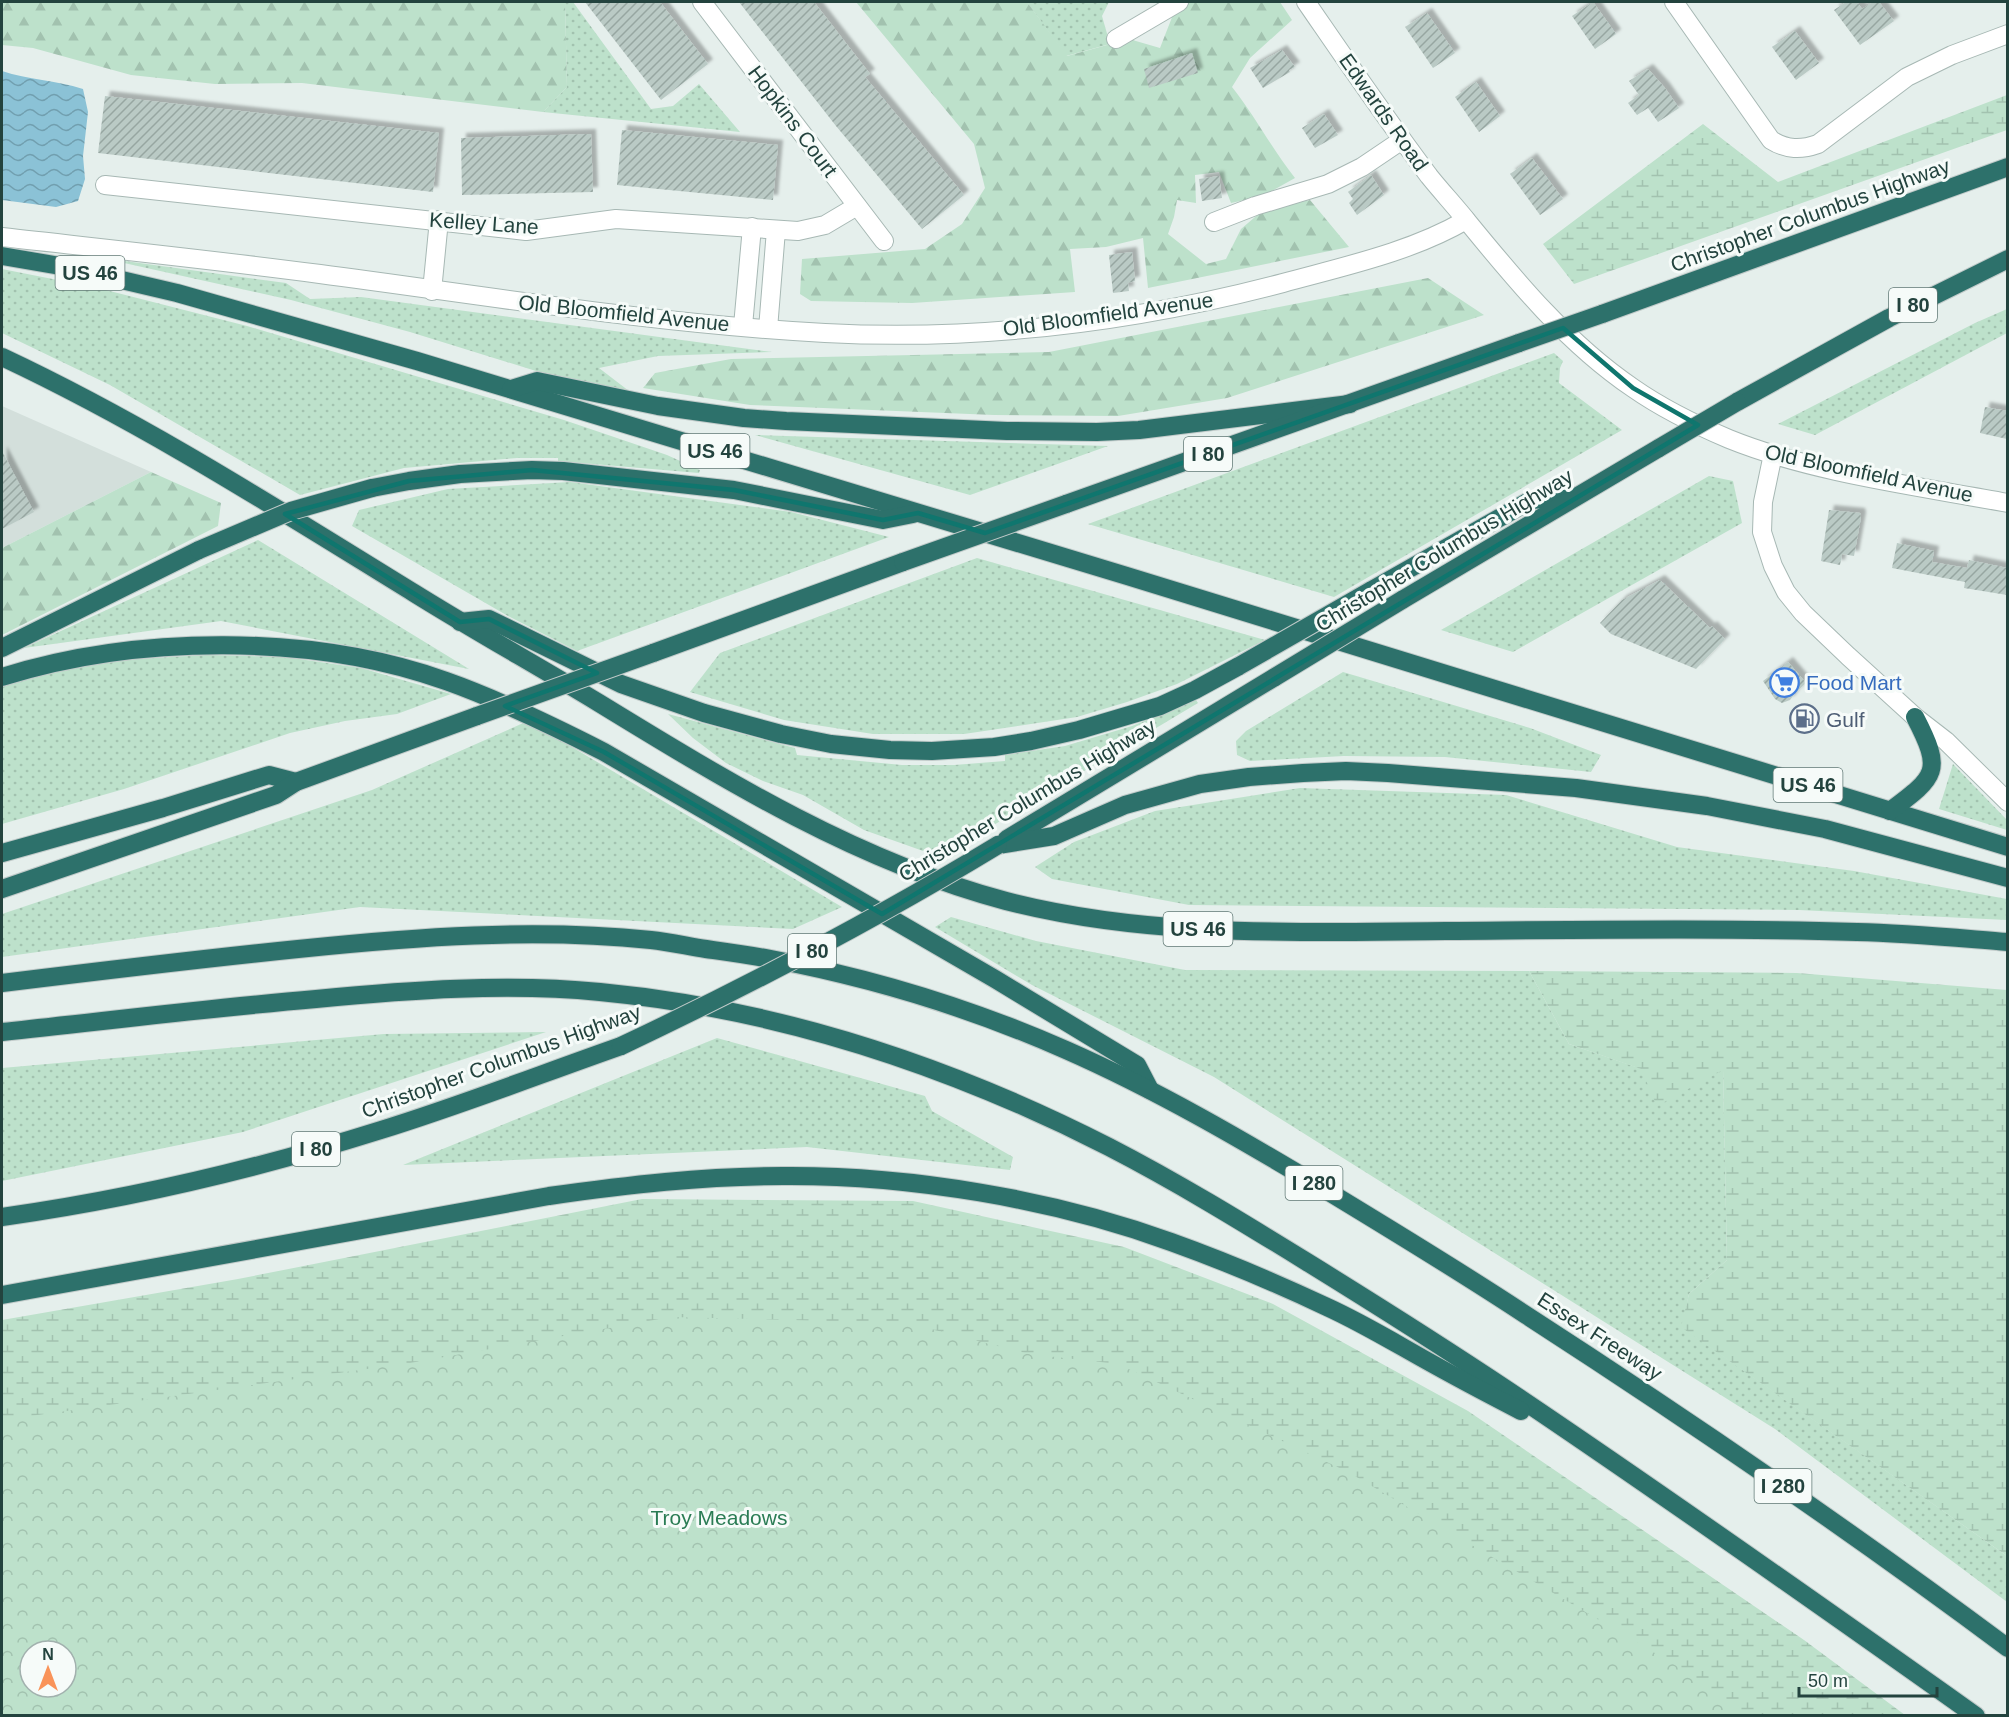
<svg xmlns="http://www.w3.org/2000/svg" width="2009" height="1717" viewBox="0 0 2009 1717" font-family="Helvetica,sans-serif">
<style>
.built{fill:#d3dfdb}
.grass{fill:url(#grass-dots)}
.forest{fill:url(#forest-firs)}
.wetland{fill:url(#wetland-marsh);fill-rule:evenodd}
.park{fill:url(#park-crowns);fill-rule:evenodd}
.water{fill:url(#water-waves)}
.building{fill:url(#building-hatch);filter:url(#shadow)}
.lines{fill:none;stroke-linecap:round;stroke-linejoin:round}
.minor-casing{stroke:#a7b8b4;stroke-width:20}
.highway-casing{stroke:#c1cac9;stroke-width:20}
.minor{stroke:#fff;stroke-width:18}
.highway{stroke:#2d716b;stroke-width:18}
.highway-bridge-casing{stroke:#c1cac9;stroke-width:20;stroke-linecap:butt}
.highway-bridge{stroke:#2d716b;stroke-width:18}
.marked{fill:none;stroke:#0f766e;stroke-width:4.5;stroke-linejoin:round}
.labels{text-anchor:middle;dominant-baseline:central;stroke-width:6;stroke-linejoin:round;paint-order:stroke}
.shield{fill:#f6fbf9;stroke:#627a76;stroke-width:1.5}
.shield-label{font-size:20px;font-weight:bold;fill:#23433e}
.street-label{font-size:21px;fill:#23433e;stroke:#f6fbf9}
.shop-label{font-size:21px;fill:#366cbe;stroke:#f6fbf9;text-anchor:start}
.service-label{font-size:21px;fill:#4e5e75;stroke:#f6fbf9;text-anchor:start}
.park-label{font-size:21px;fill:#2a7c54;stroke:#f6fbf9}
</style>
<defs>
<pattern id="grass-dots" width="8" height="8" patternUnits="userSpaceOnUse" patternTransform="scale(1.5)"><rect width="8" height="8" fill="#bde1cb"/><path d="M2 2h.1M6 6h.1" fill="none" stroke="#a2c2af" stroke-width="1.8" stroke-linecap="round"/></pattern>
<pattern id="forest-firs" width="22" height="20" patternUnits="userSpaceOnUse" patternTransform="scale(1.5)"><rect width="22" height="20" fill="#bde1cb"/><path d="M5 1l3.5 6h-7zM16 11l3.5 6h-7z" fill="#a2c2af"/></pattern>
<pattern id="wetland-marsh" width="20" height="14" patternUnits="userSpaceOnUse" patternTransform="scale(1.5)"><rect width="20" height="14" fill="#bde1cb"/><path d="M1 5h8M5 5V1M11 12h8M15 12V8" fill="none" stroke="#a2c2af"/></pattern>
<pattern id="park-crowns" width="20" height="18" patternUnits="userSpaceOnUse" patternTransform="scale(1.5)"><rect width="20" height="18" fill="#bde1cb"/><path d="M2 6a3 3 0 1 1 6 0M12 15a3 3 0 1 1 6 0" fill="none" stroke="#a2c2af"/></pattern>
<pattern id="water-waves" width="16" height="10" patternUnits="userSpaceOnUse" patternTransform="scale(1.5)"><rect width="16" height="10" fill="#8bc2d6"/><path d="M0 5q4-4 8 0t8 0" fill="none" stroke="#719faf"/></pattern>
<pattern id="building-hatch" width="6" height="6" patternUnits="userSpaceOnUse" patternTransform="scale(1.5)"><rect width="6" height="6" fill="#bacac5"/><path d="M-1 1l2-2M0 6l6-6M5 7l2-2" fill="none" stroke="#97a6a1"/></pattern>
<filter id="shadow"><feDropShadow dx="5" dy="-5" stdDeviation="1.5" flood-color="#0004"/></filter>
</defs>
<rect width="100%" height="100%" fill="#e5efec"/>
<!-- built -->
<polygon class="built" points="2,406 151,472 2,548"/>
<!-- grass -->
<g class="grass">
<polygon points="565,2 573,2 651,109 673,106 699,84 740,132 543,112 567,87"/>
<polygon points="1027,2 1109,2 1102,16 1110,44 1066,56"/>
<polygon points="125,261 286,283 310,299 361,297 772,352 658,356 599,368 629,391 536,371 410,332 291,300 124,263"/>
<polygon points="2,269 98,288 247,326 564,420 667,455 700,470 699,473 558,461 558,458 517,458 404,468 300,495 110,385 2,333"/>
<polygon points="2007,309 2007,333 1815,435 1778,424 1975,323"/>
<polygon points="1554,353 1563,361 1560,368 1559,383 1622,430 1334,597 1088,524"/>
<polygon points="755,435 1108,446 970,495"/>
<polygon points="1709,476 1733,481 1742,523 1513,652 1441,630"/>
<polygon points="570,482 791,512 889,537 577,651 508,616 352,526 359,510 448,489"/>
<polygon points="258,540 469,669 221,621 24,648"/>
<polygon points="977,558 1265,640 1177,684 1127,702 1077,717 964,734 873,734 784,720 690,692 720,653"/>
<polygon points="206,655 285,657 361,668 451,694 397,714 345,721 290,733 124,789 2,824 2,685 103,661"/>
<polygon points="1343,672 1530,728 1601,755 1591,772 1445,757 1344,756 1250,761 1237,755 1236,741 1246,731"/>
<polygon points="1196,700 1198,703 940,857 864,830 803,795 763,781 726,763 693,738 668,714 795,748 797,755 902,765 954,765 1005,761 1005,755 1065,746 1132,726"/>
<polygon points="528,721 842,907 793,929 360,907 2,957 2,914 372,790"/>
<polygon points="1953,764 2007,820 2007,830 1939,809"/>
<polygon points="1300,788 1506,795 1677,847 1854,871 2007,899 2007,920 1799,910 1189,905 1052,879 1035,867 1074,842 1155,811"/>
<polygon points="951,917 1036,941 1185,970 1529,971 1569,1044 1642,1069 1723,1069 1727,1260 1689,1294 1682,1327 2007,1556 2007,1602 1775,1429 1214,1077 1032,985 935,927"/>
<polygon points="546,1032 243,1132 2,1181 2,1068 384,1034"/>
<polygon points="717,1038 925,1096 932,1111 1013,1157 1010,1170 807,1147 403,1165"/>
</g>
<!-- forest -->
<g class="forest">
<polygon points="2,2 565,2 567,87 543,112 302,83 215,84 131,75 33,48 2,45"/>
<path d="M856 2H1027L1067 56 1129 39 1160 48 1178 2H1280L1292 20 1250 58 1232 87C1255 116 1272 149 1295 178L1263 196 1231 203 1219 172 1195 175 1196 203 1177 200 1174 217 1168 234 1206 264 1226 259 1241 229 1262 211 1310 200 1349 247 1148 288 1143 238 1106 247 1070 249 1075 292 912 303 811 301 800 294 802 259 925 249 962 224 985 188 974 144Z"/>
<polygon points="1428,278 1484,315 1227,398 1118,416 994,415 750,405 643,388 655,373 731,359 1049,352"/>
<polygon points="151,472 221,503 218,526 2,635 2,548"/>
</g>
<!-- wetland -->
<g class="wetland">
<polygon points="2007,95 2007,130 1574,284 1543,244 1703,124 1778,182"/>
<polygon points="1529,971 1797,973 2007,990 2007,1556 1681,1327 1689,1294 1727,1260 1723,1070 1657,1106 1641,1069 1569,1044"/>
<path d="M642 1199 913 1201 1124 1247 1273 1304 1468 1411 1804 1640 1905 1715 2 1716V1320L238 1279ZM30 1651H66V1687H30Z"/>
</g>
<!-- park -->
<path class="park" d="M671 1317 907 1323 1029 1354 1118 1364 1348 1472 1687 1672 1741 1715H2V1420L410 1363ZM30 1651H66V1687H30Z"/>
<!-- water -->
<path class="water" d="M2 71C28 80 56 80 83 89L88 112 83 156 85 179 78 201 56 207 2 200Z"/>
<!-- building -->
<g class="building">
<polygon points="585,2 660,2 708,64 661,100"/>
<polygon points="739,2 814,2 870,74 865,77 964,195 922,229 836,126"/>
<polygon points="1593,2 1616,34 1595,49 1572,16"/>
<polygon points="1846,2 1857,2 1862,9 1873,2 1879,2 1894,21 1860,45 1834,10"/>
<polygon points="1427,13 1455,53 1433,68 1405,27"/>
<polygon points="1795,31 1819,63 1796,80 1772,47"/>
<polygon points="1282,50 1295,67 1289,70 1290,72 1263,88 1250,68"/>
<polygon points="1192,53 1198,73 1149,88 1144,69"/>
<polygon points="1648,69 1665,88 1679,108 1658,122 1648,108 1637,115 1628,103 1639,95 1629,81"/>
<polygon points="1476,82 1500,116 1479,132 1455,97"/>
<polygon points="105,96 439,133 433,192 98,153"/>
<polygon points="1324,114 1338,135 1315,148 1302,128"/>
<polygon points="622,130 778,145 773,200 617,185"/>
<polygon points="591,134 593,192 462,195 461,138"/>
<polygon points="1532,158 1563,199 1540,215 1510,174"/>
<polygon points="1371,175 1384,195 1357,215 1349,203 1353,199 1348,192"/>
<polygon points="1219,176 1222,198 1202,201 1199,179"/>
<polygon points="1132,252 1135,281 1128,283 1129,291 1113,293 1109,255"/>
<polygon points="1985,407 2007,411 2007,439 1980,433"/>
<polygon points="2,451 34,512 2,529"/>
<polygon points="1829,510 1860,513 1861,517 1854,556 1842,554 1840,565 1821,561"/>
<polygon points="1897,543 1934,551 1932,562 1967,568 1969,560 2007,568 2007,595 1964,588 1965,582 1892,568"/>
<polygon points="1660,580 1710,628 1712,626 1725,639 1696,669 1611,634 1600,623 1622,600"/>
<polygon points="1788,662 1806,683 1795,693 1790,700 1782,703 1775,699 1763,681"/>
</g>
<g class="lines">
<defs>
<g id="minor">
<polyline points="702,2 884,241"/>
<path d="M1306 2C1346 60 1386 119 1429 176 1441 191 1455 206 1467 221 1516 281 1568 344 1633 388 1663 409 1696 425 1729 439 1813 473 1918 486 2008 503"/>
<path d="M1674 2 1771 140C1787 150 1801 150 1818 144L1907 77 1952 55 2008 34"/>
<polyline points="1116,39 1179,2"/>
<polyline points="105,185 526,231 616,219 798,231 825,225 857,206"/>
<polyline points="1214,222 1255,206 1328,184 1362,167 1402,140"/>
<path d="M2 237C108 249 214 260 320 274 488 296 656 324 825 333 978 341 1135 322 1283 283 1345 266 1411 252 1466 220"/>
<polyline points="432,291 439,220"/>
<polyline points="743,326 752,227"/>
<polyline points="768,329 776,230"/>
<polyline points="1773,454 1763,502 1762,532 1773,566 1786,592 1803,613 1848,656 1915,717 1946,741 2008,802"/>
</g>
<g id="highway">
<polyline points="2,256 66,267 177,293 417,361 1127,576 2008,847"/>
<polyline points="1602,314 2008,167"/>
<path d="M2 357C145 424 279 510 414 593 475 631 538 666 599 703 728 782 859 862 1006 901 1149 938 1300 932 1446 931 1583 930 1720 928 1857 932 1907 933 1957 938 2008 942"/>
<polyline points="511,389 537,381 658,406 744,418 786,421 1007,431 1097,432 1139,430 1350,404"/>
<polyline points="1737,402 1889,318 2008,259"/>
<polyline points="372,488 409,481 460,474 532,470 563,471 734,490 883,520 913,514"/>
<polyline points="1066,504 1519,343"/>
<polyline points="1370,591 1531,500 1571,497"/>
<polyline points="1402,600 1659,448"/>
<polyline points="460,622 489,619 621,684 704,713 781,734 831,744 890,750 932,751 994,747 1031,741 1079,730 1160,706 1195,690 1239,666"/>
<polyline points="2,648 199,550"/>
<polyline points="653,653 903,562"/>
<path d="M2 677C136 635 312 633 446 681 500 700 553 726 604 752L995 979 1137 1065 1150 1090"/>
<path d="M1890 811C1937 776 1943 771 1915 717"/>
<polyline points="1007,839 1275,677"/>
<polyline points="998,845 1054,836 1125,805 1200,784 1249,777 1303,773 1346,771 1388,773 1576,788 1707,806 1825,829 2008,878"/>
<polyline points="2,853 163,808 269,775 296,782"/>
<polyline points="2,889 276,795 296,782 477,716"/>
<path d="M2 983C100 971 199 959 298 949 415 937 533 928 651 940 669 942 687 946 706 949 727 952 749 955 771 959 872 978 973 1009 1066 1050 1157 1090 1244 1141 1329 1192 1395 1232 1461 1272 1526 1315 1690 1421 1851 1531 2008 1648"/>
<path d="M2 1032C106 1021 211 1008 316 999 410 990 506 983 600 992 778 1009 950 1066 1109 1147 1177 1182 1242 1222 1307 1262 1375 1304 1443 1347 1509 1391 1667 1497 1821 1606 1976 1716"/>
<path d="M2 1217C130 1199 257 1169 381 1130 462 1105 541 1074 621 1046"/>
<path d="M2 1295 549 1196C627 1185 704 1176 783 1176 909 1175 1053 1199 1171 1242 1224 1261 1276 1283 1327 1307 1360 1322 1390 1340 1422 1358 1454 1376 1488 1394 1521 1411"/>
</g>
</defs>
<!-- minor casing -->
<use href="#minor" class="minor-casing"/>
<!-- highway casing -->
<use href="#highway" class="highway-casing"/>
<!-- minor -->
<use href="#minor" class="minor"/>
<!-- highway -->
<use href="#highway" class="highway"/>
<defs>
<g id="highway-bridge">
<polyline points="1519,343 1602,314"/>
<polyline points="1659,448 1737,402"/>
<polyline points="199,550 291,511 372,488"/>
<polyline points="903,562 1066,504"/>
<polyline points="1239,666 1370,591"/>
<polyline points="1275,677 1402,600"/>
<polyline points="477,716 653,653"/>
<path d="M621 1046C750 985 876 919 998 845"/>
</g>
</defs>
<!-- highway-bridge casing -->
<use href="#highway-bridge" class="highway-bridge-casing"/>
<!-- highway-bridge -->
<use href="#highway-bridge" class="highway-bridge"/>
</g>
<!-- marked area -->
<path class="marked" d="M1563 328 1633 388 1698 425 882 914 604 752 505 706 597 673 489 619 460 622 285 514 409 481 532 470 734 490 883 520 918 513 985 533Z"/>
<!-- icons -->
<defs>
<symbol id="supermarket-ring" viewBox="-11 -11 22 22"><circle r="9.5" fill="#f6fbf9" stroke="#3f7fe0" stroke-width="1.5"/><path d="M-6-5.5h2.5l.6 2H6L4.5 2H-2.5L-4.4-4H-6ZM-1.5 3.2a1.3 1.3 0 1 0 .1 0ZM3 3.2a1.3 1.3 0 1 0 .1 0Z" fill="#3f7fe0"/></symbol>
<symbol id="fuel-ring" viewBox="-11 -11 22 22"><circle r="9.5" fill="#f6fbf9" stroke="#5c6f8a" stroke-width="1.5"/><path d="M-5.5-6h7V0h2V4h1.3V-2.5L3-4.5l.8-.8L6-3V5H2.5V1h-1V6h-7ZM-4.2-4.7v3.2H.2V-4.7Z" fill="#5c6f8a"/></symbol>
</defs>
<g fill-rule="evenodd">
<use href="#supermarket-ring" x="1768" y="666" width="33" height="33"/>
<use href="#fuel-ring" x="1788" y="702" width="33" height="33"/>
</g>
<g class="labels">
<!-- shield labels -->
<g class="shield">
<rect x="55.5" y="256" width="69" height="34" rx="4.5"/>
<rect x="1889" y="288" width="48" height="34" rx="4.5"/>
<rect x="680.5" y="434" width="69" height="34" rx="4.5"/>
<rect x="1184" y="437" width="48" height="34" rx="4.5"/>
<rect x="1773.5" y="768" width="69" height="34" rx="4.5"/>
<rect x="1163.5" y="912" width="69" height="34" rx="4.5"/>
<rect x="788" y="934" width="48" height="34" rx="4.5"/>
<rect x="292" y="1132" width="48" height="34" rx="4.5"/>
<rect x="1285.5" y="1166" width="57" height="34" rx="4.5"/>
<rect x="1754.5" y="1469" width="57" height="34" rx="4.5"/>
</g>
<g class="shield-label">
<text x="90" y="273">US 46</text>
<text x="1913" y="305">I 80</text>
<text x="715" y="451">US 46</text>
<text x="1208" y="454">I 80</text>
<text x="1808" y="785">US 46</text>
<text x="1198" y="929">US 46</text>
<text x="812" y="951">I 80</text>
<text x="316" y="1149">I 80</text>
<text x="1314" y="1183">I 280</text>
<text x="1783" y="1486">I 280</text>
</g>
<!-- street labels -->
<g class="street-label">
<text transform="translate(1384 112) rotate(55)">Edwards Road</text>
<text transform="translate(793 121) rotate(53)">Hopkins Court</text>
<text transform="translate(1810 215) rotate(-20)">Christopher Columbus Highway</text>
<text transform="translate(484 223) rotate(4)">Kelley Lane</text>
<text transform="translate(624 313) rotate(6)">Old Bloomfield Avenue</text>
<text transform="translate(1108 314) rotate(-8)">Old Bloomfield Avenue</text>
<text transform="translate(1869 473) rotate(12)">Old Bloomfield Avenue</text>
<text transform="translate(1444 550) rotate(-31)">Christopher Columbus Highway</text>
<text transform="translate(1027 800) rotate(-31)">Christopher Columbus Highway</text>
<text transform="translate(501 1061) rotate(-20)">Christopher Columbus Highway</text>
<text transform="translate(1600 1336) rotate(33)">Essex Freeway</text>
</g>
<!-- shop labels -->
<g class="shop-label">
<text x="1806" y="682">Food Mart</text>
</g>
<!-- service labels -->
<g class="service-label">
<text x="1826" y="719">Gulf</text>
</g>
<!-- park labels -->
<g class="park-label">
<text x="719" y="1517">Troy Meadows</text>
</g>
</g>
<!-- border -->
<rect width="2009" height="1717" fill="none" stroke="#23433e" stroke-width="6"/>
<!-- north arrow -->
<g transform="translate(48 1669)"><circle r="28" fill="#f6fbf9" stroke="#a2b1ae" stroke-width="1.5"/>
<path d="M0-4.5L10 22L0 15L-10 22Z" fill="#f99359"/>
<text y="-9" font-size="16" font-weight="bold" text-anchor="middle" fill="#23433e">N</text>
</g>
<!-- scale -->
<path d="M1799 1687v9h138v-9" fill="none" stroke="#23433e" stroke-width="3"/>
<text x="1808" y="1687" font-size="18" fill="#23433e" stroke="#f6fbf9" stroke-width="4.5" paint-order="stroke">50 m</text>
</svg>
